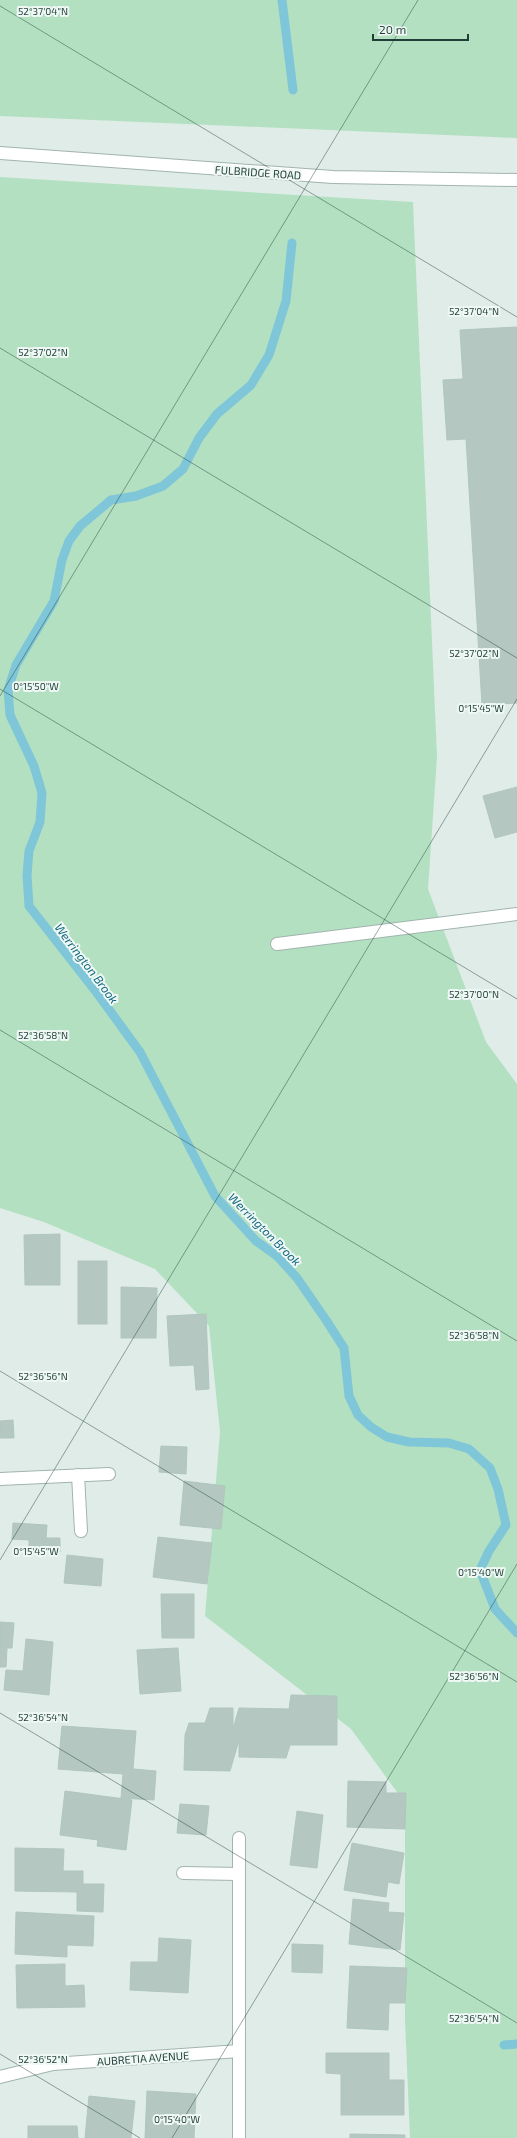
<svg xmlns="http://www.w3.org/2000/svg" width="517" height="2138" viewBox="0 0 517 2138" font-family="'Exo 2',sans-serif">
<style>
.green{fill:#b4e0c2}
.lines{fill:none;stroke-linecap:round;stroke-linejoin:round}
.stream{stroke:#7fc6d8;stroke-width:9}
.building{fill:#b4c7c0;stroke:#b0c6be}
.service-casing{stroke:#a1b4af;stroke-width:14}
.minor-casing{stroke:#a1b4af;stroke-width:14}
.tertiary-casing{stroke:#a1b4af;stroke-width:14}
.service{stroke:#fff;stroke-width:12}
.minor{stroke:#fff;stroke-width:12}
.tertiary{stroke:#fff;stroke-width:12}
.ticks{fill:none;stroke:#1e3e37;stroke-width:1;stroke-opacity:0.45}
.labels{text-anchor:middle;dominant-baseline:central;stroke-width:4;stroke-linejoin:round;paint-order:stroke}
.street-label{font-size:11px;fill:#1e3e37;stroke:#eff8f4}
.water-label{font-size:12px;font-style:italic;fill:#116880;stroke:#eff8f4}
.ticks-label{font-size:10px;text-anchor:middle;fill:#1e3e37;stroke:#eff8f4;stroke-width:4;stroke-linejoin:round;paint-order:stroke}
</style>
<rect width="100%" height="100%" fill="#dfece7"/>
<!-- green -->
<g class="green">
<polygon points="0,0 517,0 517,138 0,116"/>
<polygon points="0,177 413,202 437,757 428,889 486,1042 517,1084 517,2138 410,2138 405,2020 405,1803 351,1729 205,1616 220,1432 209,1326 155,1269 44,1222 0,1208"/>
</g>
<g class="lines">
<!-- stream -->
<g class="stream">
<polyline points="282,0 293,90"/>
<polyline points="292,243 286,301 269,355 251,385 217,414 199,438 183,469 163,486 136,496 111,500 80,526 69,541 62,560 54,601 16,665 8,690 10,715 34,766 42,793 40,822 29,851 27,875 29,906 97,993 140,1052 215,1196 256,1241 277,1256 297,1278 326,1320 344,1348 349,1396 358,1415 371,1427 387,1437 409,1442 449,1443 469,1449 490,1468 498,1489 506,1525 489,1551 480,1570 495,1609 517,1633"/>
<polyline points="504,2045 517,2044"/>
</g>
</g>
<!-- building -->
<g class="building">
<polygon points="517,327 517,703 482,705 466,439 447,440 443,380 463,379 460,330"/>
<polygon points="517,787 517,832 495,838 483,796"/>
<polygon points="60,1234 60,1285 25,1285 24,1235"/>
<rect x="78" y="1261" width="29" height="63"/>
<polygon points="121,1287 157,1288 156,1338 121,1338"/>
<polygon points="206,1314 209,1389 196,1390 194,1365 170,1366 167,1316"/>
<polygon points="13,1420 14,1438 0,1438 0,1421"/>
<polygon points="161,1446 187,1447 186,1474 159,1472"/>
<polygon points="184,1481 225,1486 221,1529 180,1525"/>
<polygon points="13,1523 47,1525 46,1538 60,1538 60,1552 29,1550 29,1540 12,1539"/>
<polygon points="158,1537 212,1543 207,1584 153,1577"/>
<polygon points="67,1555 103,1559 101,1586 64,1583"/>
<polygon points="161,1594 194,1594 194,1638 162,1638"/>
<polygon points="0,1622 14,1623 12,1648 7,1648 6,1667 0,1667"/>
<polygon points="26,1639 53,1642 49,1695 4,1690 6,1670 23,1671"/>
<polygon points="178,1648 181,1691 140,1694 137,1650"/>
<polygon points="291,1695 337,1696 337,1745 290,1745 286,1758 239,1757 239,1740 230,1771 184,1770 185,1735 189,1723 205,1723 210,1708 233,1708 233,1729 239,1708 289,1709"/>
<polygon points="62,1726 136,1731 133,1769 156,1771 154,1800 121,1798 123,1774 58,1769"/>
<polygon points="348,1781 386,1782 386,1793 406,1793 405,1829 347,1827"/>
<polygon points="65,1791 132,1800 126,1850 97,1846 98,1840 60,1835"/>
<polygon points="180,1804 209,1806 206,1835 177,1833"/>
<polygon points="297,1811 323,1815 317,1868 290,1865"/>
<polygon points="352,1843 404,1853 399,1884 388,1882 386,1897 344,1890"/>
<polygon points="15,1848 64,1849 63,1871 83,1871 83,1884 104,1884 103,1912 77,1911 77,1892 15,1891"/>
<polygon points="353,1899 389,1903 388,1912 404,1913 400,1950 349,1944"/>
<polygon points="16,1912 94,1916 93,1946 67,1945 67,1957 15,1954"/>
<polygon points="159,1938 191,1940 188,1993 130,1990 131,1962 158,1962"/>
<polygon points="292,1944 323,1945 322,1973 292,1972"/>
<polygon points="65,1964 65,1986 84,1985 85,2007 17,2008 16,1965"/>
<polygon points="350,1966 407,1968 405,2003 389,2003 388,2030 347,2028"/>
<polygon points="326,2053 389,2053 389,2080 404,2080 404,2115 341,2115 341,2074 326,2073"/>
<polygon points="147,2091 196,2094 194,2138 145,2138"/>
<polygon points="89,2096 135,2101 131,2138 85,2138"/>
<polygon points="28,2126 77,2126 78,2138 28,2138"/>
<polygon points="350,2134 405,2135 405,2138 350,2138"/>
</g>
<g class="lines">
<defs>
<polyline id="service" points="277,944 517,914"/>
<g id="minor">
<polyline points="78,1475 81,1531"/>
<polyline points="0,1479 109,1474"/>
<polyline points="183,1873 239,1874"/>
<polyline points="0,2077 53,2064 239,2051"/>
<polyline points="239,2138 239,1838"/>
</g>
<polyline id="tertiary" points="0,153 333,177 517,180"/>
</defs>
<!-- service casing -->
<use href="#service" class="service-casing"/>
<!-- minor casing -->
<use href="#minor" class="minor-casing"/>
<!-- tertiary casing -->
<use href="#tertiary" class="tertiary-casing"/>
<!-- service -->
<use href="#service" class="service"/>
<!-- minor -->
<use href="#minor" class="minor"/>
<!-- tertiary -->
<use href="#tertiary" class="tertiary"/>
</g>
<!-- ticks -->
<path class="ticks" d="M0 6 517 317M0 348 517 658M0 689 517 999M0 696 418 0M0 1030 517 1341M0 1371 517 1682M0 1560 517 699M0 1713 517 2023M0 2054 140 2138M172 2138 517 1564"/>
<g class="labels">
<!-- street labels -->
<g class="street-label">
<text transform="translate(258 172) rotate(4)">FULBRIDGE ROAD</text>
<text transform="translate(143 2058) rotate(-4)">AUBRETIA AVENUE</text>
</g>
<!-- water labels -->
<g class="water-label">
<text transform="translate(87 963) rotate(53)">Werrington Brook</text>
<text transform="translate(265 1229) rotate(45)">Werrington Brook</text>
</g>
</g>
<g class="ticks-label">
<text x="43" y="15">52°37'04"N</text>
<text x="474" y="315">52°37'04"N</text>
<text x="43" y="356">52°37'02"N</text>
<text x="474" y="657">52°37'02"N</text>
<text x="36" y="690">0°15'50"W</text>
<text x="481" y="712">0°15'45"W</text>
<text x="474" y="998">52°37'00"N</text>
<text x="43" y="1039">52°36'58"N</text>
<text x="474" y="1339">52°36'58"N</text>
<text x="43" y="1380">52°36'56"N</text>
<text x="36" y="1555">0°15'45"W</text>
<text x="481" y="1576">0°15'40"W</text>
<text x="474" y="1680">52°36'56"N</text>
<text x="43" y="1721">52°36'54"N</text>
<text x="474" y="2022">52°36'54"N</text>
<text x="43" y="2063">52°36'52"N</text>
<text x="177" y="2123">0°15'40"W</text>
</g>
<!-- scale -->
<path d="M373 34v6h95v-6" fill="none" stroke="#1e3e37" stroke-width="2"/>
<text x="379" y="34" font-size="12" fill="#1e3e37" stroke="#eff8f4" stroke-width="3" paint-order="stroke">20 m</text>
</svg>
